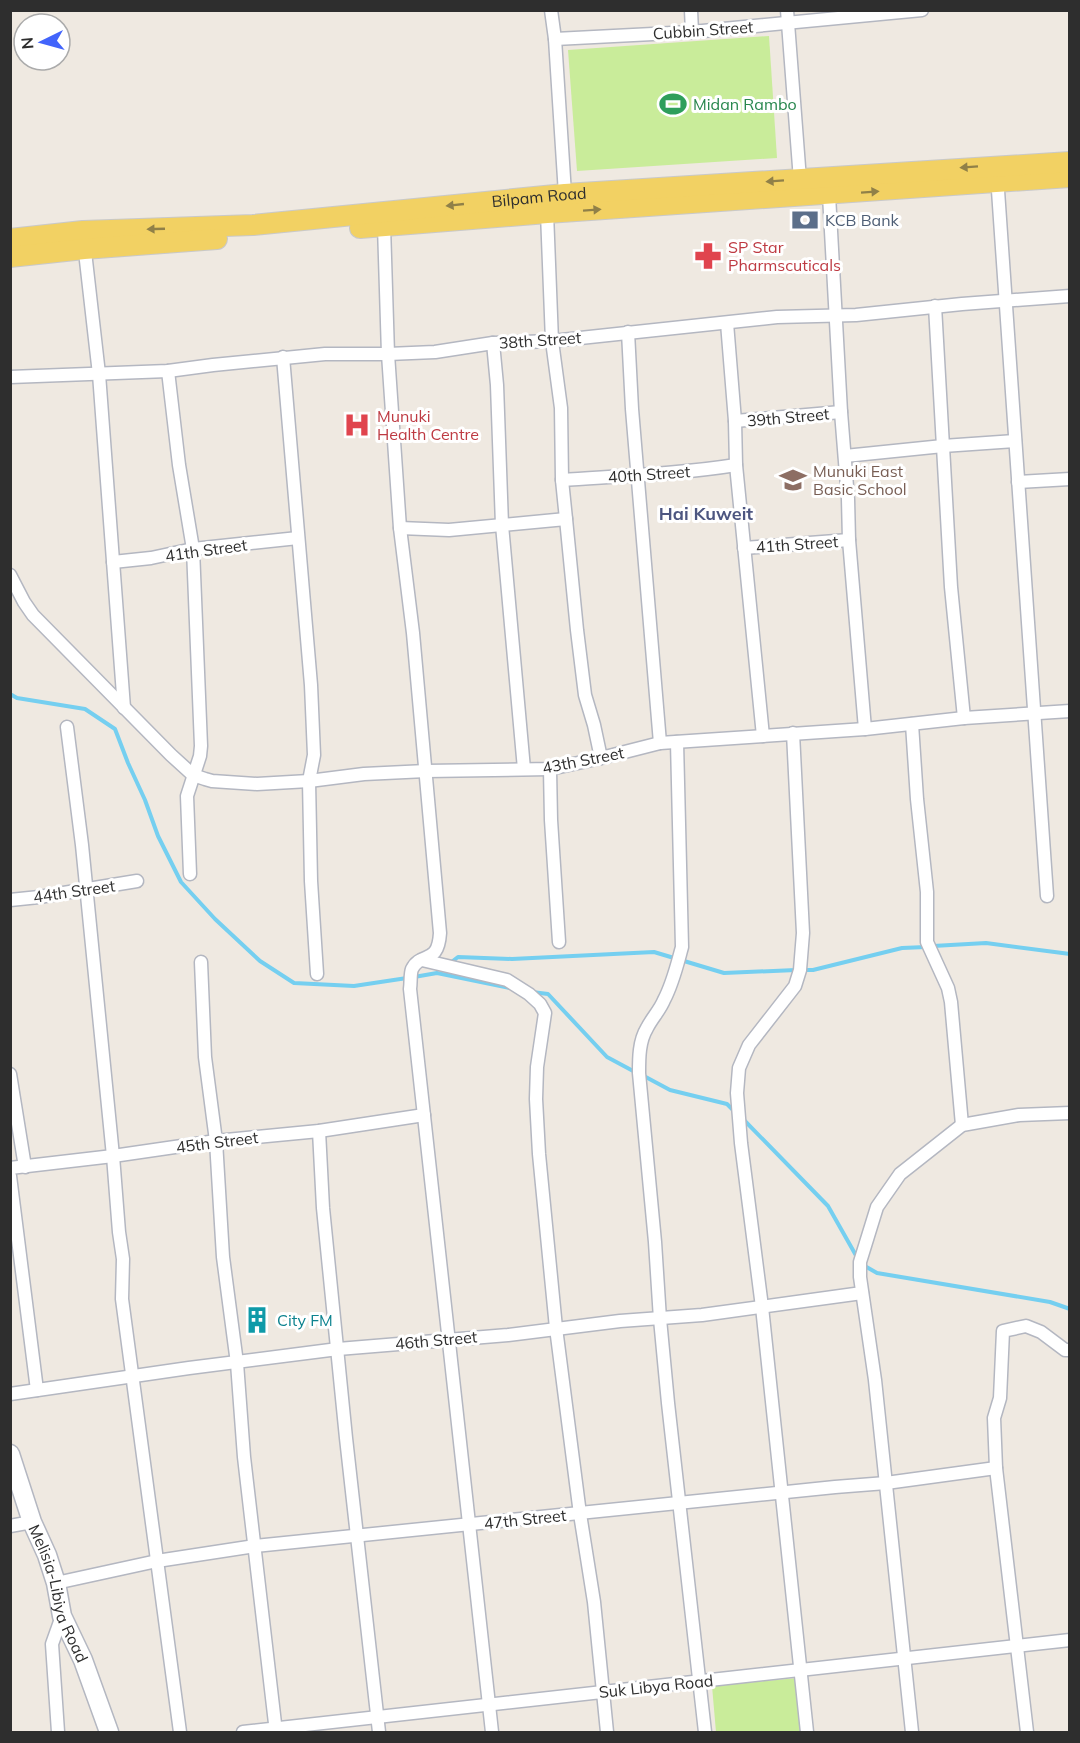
<svg xmlns="http://www.w3.org/2000/svg" width="1080" height="1743" viewBox="0 0 1080 1743" font-family="Mulish,sans-serif">
<style>
.pitch{fill:#c9ec9a}
.lines{fill:none;stroke-linecap:round;stroke-linejoin:round}
.stream{stroke:#75cff0;stroke-width:4}
.minor-casing{stroke:#b4b7c1;stroke-width:15}
.secondary-casing{stroke:#b4b7c1;stroke-width:21}
.primary-casing{stroke:#c9c9c9;stroke-width:22}
.minor{stroke:#fff;stroke-width:12}
.secondary{stroke:#fff;stroke-width:18}
.primary{stroke:#f2d163;stroke-width:20}
.oneway{fill:#908048}
.labels{text-anchor:middle;dominant-baseline:central;stroke-width:6;stroke-linejoin:round;paint-order:stroke}
.street-label{font-size:16px;fill:#2e2e2e;stroke:#fff}
.leisure-label{font-size:16px;fill:#27864d;stroke:#fff;text-anchor:start}
.service-label{font-size:16px;fill:#4e5e75;stroke:#fff;text-anchor:start}
.health-label{font-size:16px;fill:#be3a42;stroke:#fff;text-anchor:start}
.education-label{font-size:16px;fill:#785e54;stroke:#fff;text-anchor:start}
.culture-label{font-size:16px;fill:#0d838f;stroke:#fff;text-anchor:start}
.neighbourhood-label{font-size:18px;font-weight:bold;fill:#4d5680;stroke:#fff}
</style>
<rect width="100%" height="100%" fill="#efe9e1"/>
<!-- pitch -->
<g class="pitch">
<polygon points="769,36 777,158 577,171 568,50"/>
<polygon points="798,1678 802,1732 716,1732 712,1686"/>
</g>
<g class="lines">
<!-- stream -->
<g class="stream">
<polyline points="10,694 17,698 85,709 115,729 128,763 145,800 158,836 181,882 215,919 260,961 294,983 354,986 407,978"/>
<polyline points="933,946 986,943 1070,954"/>
<polyline points="449,964 458,957 512,959 654,952 724,973 796,970"/>
<polyline points="804,970 813,970 902,948 926,947"/>
<polyline points="414,977 437,973 510,988"/>
<polyline points="532,992 548,994 607,1057 635,1072"/>
<polyline points="642,1075 670,1090 727,1104 734,1111"/>
<polyline points="742,1118 828,1206 858,1259"/>
<polyline points="863,1265 877,1273 1050,1302 1070,1309"/>
</g>
<defs>
<g id="minor">
<polyline points="551,10 555,39 565,194"/>
<polyline points="691,10 692,32"/>
<polyline points="787,10 800,180"/>
<polyline points="555,39 692,32 922,10"/>
<polyline points="997,176 1047,896"/>
<polyline points="829,195 841,412 848,499 849,540 865,729"/>
<polyline points="547,213 552,341 561,408 562,480 566,519 577,630 585,695 594,725 601,758"/>
<path d="M384 226 388 354 400 528 413 633 440 933C438 966 421 951 412 969 410 974 411 983 410 989L492 1732"/>
<polyline points="84,243 99,374 124,708"/>
<polyline points="935,306 951,587 964,718"/>
<polyline points="727,323 735,421 736,465 763,736"/>
<polyline points="628,332 632,409 660,743"/>
<polyline points="493,343 497,385 502,525 524,769"/>
<polyline points="283,357 311,685 314,755 309,781 311,881 317,974"/>
<polyline points="168,371 179,465 193,549 201,746 200,756 187,796 190,874"/>
<polyline points="10,377 168,371 213,365 325,354 388,354 435,352 493,343 552,341 777,317 856,315 962,304 1070,296"/>
<polyline points="735,421 841,412"/>
<polyline points="845,456 943,446 1015,441"/>
<path d="M562 480C620 476 679 474 736 465"/>
<polyline points="1018,482 1070,479"/>
<polyline points="400,528 449,530 566,519"/>
<polyline points="744,548 849,540"/>
<polyline points="113,562 151,558 193,549 298,538"/>
<polyline points="10,575 24,602 33,615 171,755 193,775 205,779 212,781 257,784 309,781 364,774 426,771 550,769 601,758 660,743 865,729 964,718 1070,711"/>
<polyline points="912,724 917,799 927,892 927,942 948,988 951,1002 962,1125"/>
<polyline points="67,727 82,845 113,1156 119,1232 123,1259 122,1299 180,1732"/>
<polyline points="793,733 803,933 800,970 795,986 749,1045 739,1068 737,1093 741,1143 762,1307 807,1732"/>
<path d="M677 742 682 947C677 965 673 983 664 1000 660 1010 652 1018 647 1028 639 1041 639 1058 639 1073L655 1242 660 1319 668 1403 705 1732"/>
<polyline points="550,769 551,820 559,942"/>
<polyline points="10,900 39,897 137,881"/>
<polyline points="422,960 507,980 529,994 540,1004 545,1013 537,1067 536,1099 539,1154 556,1328 580,1514 594,1602 607,1732"/>
<polyline points="201,962 205,1057 216,1141 223,1257 237,1363 244,1457 276,1732"/>
<polyline points="10,1074 25,1167"/>
<polyline points="319,1131 323,1208 346,1438 379,1732"/>
<polyline points="10,1168 113,1156 216,1141 319,1131 424,1115"/>
<polyline points="10,1176 37,1390"/>
<polyline points="10,1394 189,1368 338,1349 508,1335 620,1321 702,1315 862,1293"/>
<polyline points="10,1526 32,1522"/>
<polyline points="56,1583 157,1561 255,1546 835,1487 886,1483 996,1468"/>
<polyline points="58,1732 52,1644 62,1616"/>
<polyline points="243,1732 1070,1640"/>
<polyline points="912,1732 875,1380 860,1277 860,1262 877,1207 900,1174 962,1125 1019,1115 1070,1113"/>
<polyline points="1027,1732 996,1468 994,1418 1000,1398 1003,1331 1026,1326 1041,1332 1065,1350 1070,1350"/>
</g>
<g id="secondary">
<path id="s1" d="M10 1454 32 1522 47 1555 56 1583 62 1616 83 1660 109 1732"/>
</g>
<g id="primary">
<polyline points="360,228 547,213 1070,177"/>
<path id="s2" d="M10 239 83 231 253 225 565 194 1070 162"/>
<polyline points="10,257 84,249 217,239"/>
</g>
</defs>
<!-- minor casing -->
<use href="#minor" class="minor-casing"/>
<!-- secondary casing -->
<use href="#secondary" class="secondary-casing"/>
<!-- primary casing -->
<use href="#primary" class="primary-casing"/>
<!-- minor -->
<use href="#minor" class="minor"/>
<!-- secondary -->
<use href="#secondary" class="secondary"/>
<!-- primary -->
<use href="#primary" class="primary"/>
</g>
<!-- one-way arrows -->
<defs><path id="oneway-solid" d="M-6-.8H1V-3.2L6.5 0L1 3.2V.8H-6Z" transform="scale(1.5)"/></defs>
<g class="oneway">
<use href="#oneway-solid" transform="translate(969 167) rotate(176)"/>
<use href="#oneway-solid" transform="translate(775 181) rotate(176)"/>
<use href="#oneway-solid" transform="translate(870 192) rotate(-4)"/>
<use href="#oneway-solid" transform="translate(455 205) rotate(174)"/>
<use href="#oneway-solid" transform="translate(592 210) rotate(-4)"/>
<use href="#oneway-solid" transform="translate(156 229) rotate(178)"/>
</g>
<!-- icons -->
<defs>
<symbol id="stadium-bare" viewBox="-9 -9 18 18"><path d="M0-5a6.5 5 0 1 0 0 10a6.5 5 0 1 0 0-10ZM-3.5-1.8h7v3.6h-7Z" fill="#2e9e5b" stroke="#fff" stroke-width="2.5" paint-order="stroke"/></symbol>
<symbol id="bank-bare" viewBox="-9 -9 18 18"><path d="M-6-4H6V4H-6ZM0-2.3a2.3 2.3 0 1 0 0 4.6a2.3 2.3 0 1 0 0-4.6Z" fill="#5c6f8a" stroke="#fff" stroke-width="2.5" paint-order="stroke"/></symbol>
<symbol id="pharmacy-bare" viewBox="-9 -9 18 18"><path d="M-2-6h4v4h4v4h-4v4h-4v-4h-4v-4h4Z" fill="#e0444e" stroke="#fff" stroke-width="2.5" paint-order="stroke"/></symbol>
<symbol id="hospital-bare" viewBox="-9 -9 18 18"><path d="M-5-5h3v3.5h4V-5h3V5h-3V1.5h-4V5h-3Z" fill="#e0444e" stroke="#fff" stroke-width="2.5" paint-order="stroke"/></symbol>
<symbol id="school-bare" viewBox="-9 -9 18 18"><path d="M0-5L7-2L0 1L-7-2ZM-4 1L0 2.5L4 1V4Q0 6-4 4Z" fill="#8d6e63" stroke="#fff" stroke-width="2.5" paint-order="stroke"/></symbol>
<symbol id="building-bare" viewBox="-9 -9 18 18"><path d="M-4-6H4V6H1V3H-1V6H-4ZM-2.5-4.3h1.7v1.8h-1.7ZM.8-4.3h1.7v1.8H.8ZM-2.5-1h1.7V.8h-1.7ZM.8-1h1.7V.8H.8Z" fill="#0f9aa8" stroke="#fff" stroke-width="2.5" paint-order="stroke"/></symbol>
</defs>
<g fill-rule="evenodd">
<use href="#stadium-bare" x="654" y="85" width="38" height="38"/>
<use href="#bank-bare" x="786" y="201" width="38" height="38"/>
<use href="#pharmacy-bare" x="689" y="237" width="38" height="38"/>
<use href="#hospital-bare" x="338" y="406" width="38" height="38"/>
<use href="#school-bare" x="774" y="461" width="38" height="38"/>
<use href="#building-bare" x="238" y="1301" width="38" height="38"/>
</g>
<g class="labels">
<!-- street labels -->
<g class="street-label">
<text transform="translate(703 30) rotate(-4)">Cubbin Street</text>
<text stroke="none"><textPath href="#s2" startOffset="531">Bilpam Road</textPath></text>
<text transform="translate(540 340) rotate(-4)">38th Street</text>
<text transform="translate(788 417) rotate(-5)">39th Street</text>
<text transform="translate(649 474) rotate(-4)">40th Street</text>
<text transform="translate(797 544) rotate(-4)">41th Street</text>
<text transform="translate(206 550) rotate(-8)">41th Street</text>
<text transform="translate(583 760) rotate(-11)">43th Street</text>
<text transform="translate(74 891) rotate(-8)">44th Street</text>
<text transform="translate(217 1142) rotate(-7)">45th Street</text>
<text transform="translate(436 1340) rotate(-5)">46th Street</text>
<text transform="translate(525 1519) rotate(-6)">47th Street</text>
<text stroke="none"><textPath href="#s1" startOffset="148">Melisia-Libiya Road</textPath></text>
<text transform="translate(656 1686) rotate(-6)">Suk Libya Road</text>
</g>
<!-- leisure labels -->
<g class="leisure-label">
<text x="693" y="104">Midan Rambo</text>
</g>
<!-- service labels -->
<g class="service-label">
<text x="825" y="220">KCB Bank</text>
</g>
<!-- health labels -->
<g class="health-label">
<text x="728" y="247">SP Star<tspan x="728" dy="18">Pharmscuticals</tspan></text>
<text x="377" y="416">Munuki<tspan x="377" dy="18">Health Centre</tspan></text>
</g>
<!-- education labels -->
<g class="education-label">
<text x="813" y="471">Munuki East<tspan x="813" dy="18">Basic School</tspan></text>
</g>
<!-- culture labels -->
<g class="culture-label">
<text x="277" y="1320">City FM</text>
</g>
<!-- neighbourhood labels -->
<g class="neighbourhood-label">
<text x="706" y="513">Hai Kuweit</text>
</g>
</g>
<!-- border -->
<rect width="1080" height="1743" fill="none" stroke="#2e2e2e" stroke-width="24"/>
<!-- north arrow -->
<g transform="translate(42 42) rotate(265)"><circle r="28" fill="#ffffff" stroke="#ababab" stroke-width="1.5"/>
<path d="M0-4.5L10 22L0 15L-10 22Z" fill="#4264fb"/>
<text y="-9" font-size="16" font-weight="bold" text-anchor="middle" fill="#2e2e2e">N</text>
</g>
</svg>
